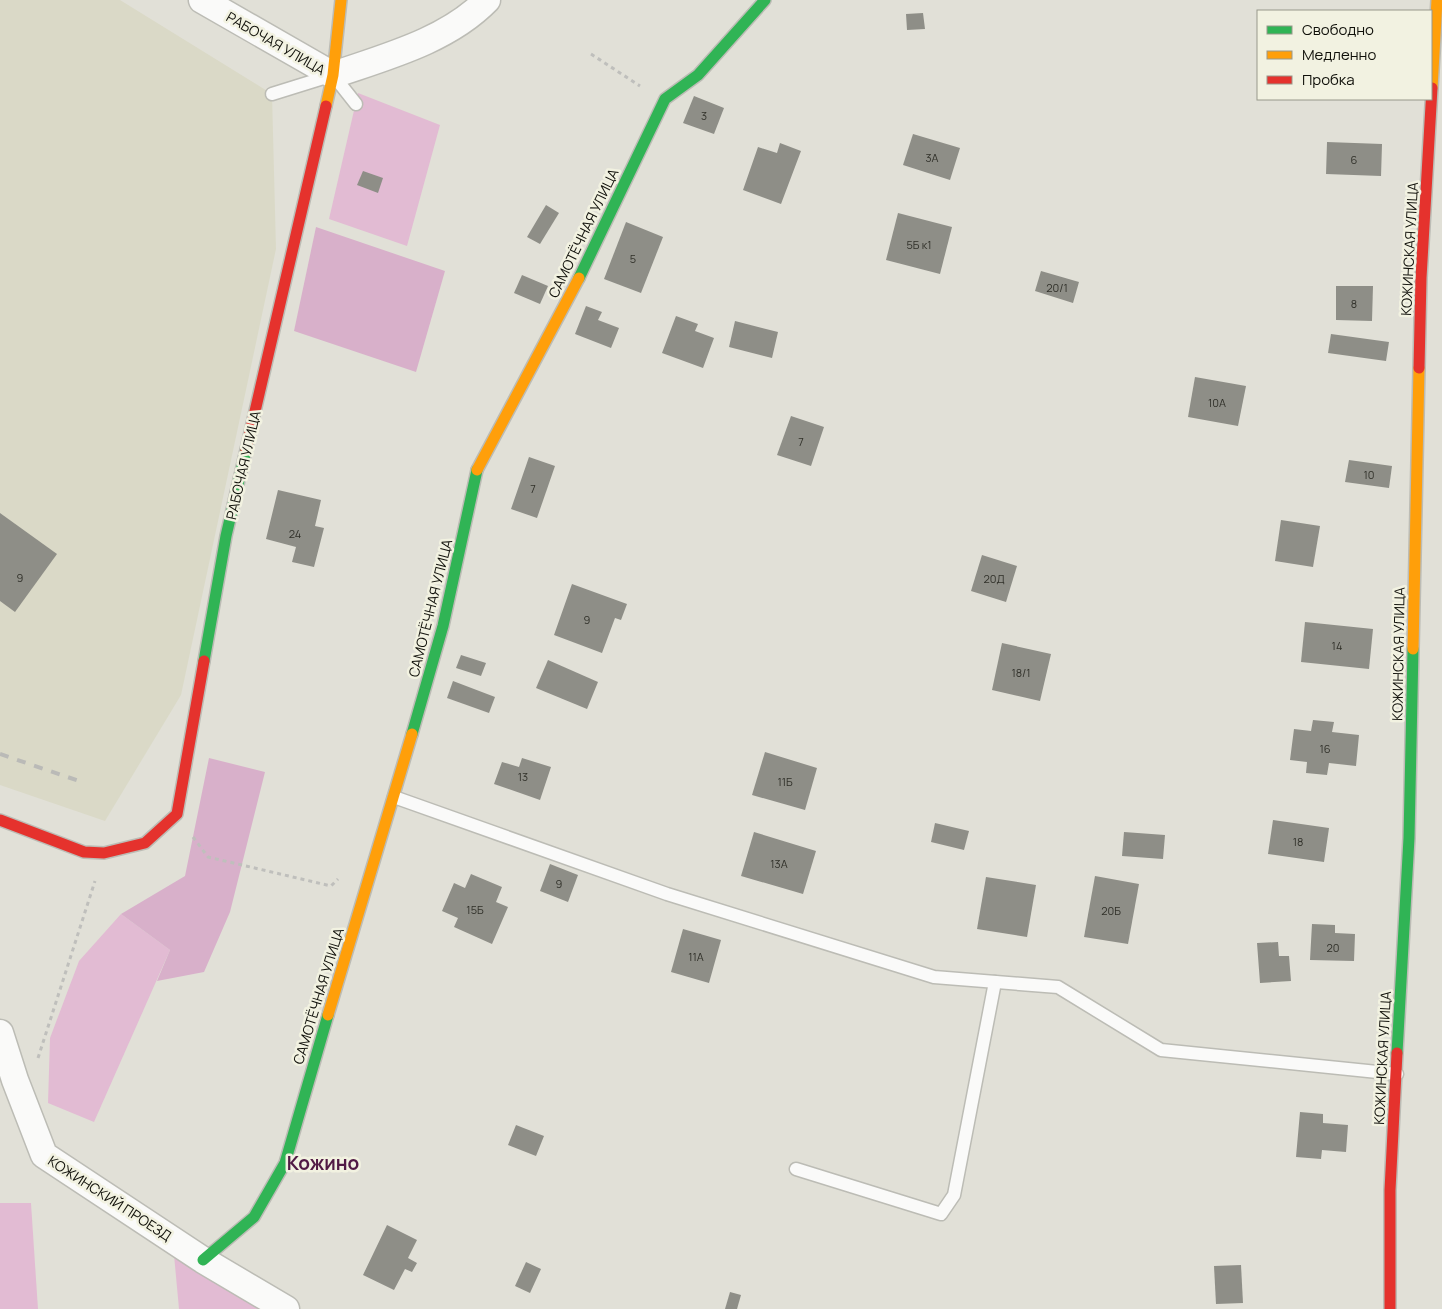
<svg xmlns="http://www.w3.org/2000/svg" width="1442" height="1309" viewBox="0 0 1442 1309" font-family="Manrope,sans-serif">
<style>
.built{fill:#dad9c7}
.green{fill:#e2bbd3}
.forest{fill:#d8b0ca}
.building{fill:#8e8e87}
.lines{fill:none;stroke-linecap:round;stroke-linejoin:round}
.lane-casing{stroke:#bcbcb5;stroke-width:15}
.street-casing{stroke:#bcbcb5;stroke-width:29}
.fast-casing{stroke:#bcbcb5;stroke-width:14}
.slow-casing{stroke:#bcbcb5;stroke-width:14}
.jam-casing{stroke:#bcbcb5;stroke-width:14}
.path{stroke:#bfbfbc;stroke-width:3;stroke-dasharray:4 4;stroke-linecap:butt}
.lane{stroke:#fafaf9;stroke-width:12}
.street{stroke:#fafaf9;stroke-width:26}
.fast{stroke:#30b455;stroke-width:11}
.slow{stroke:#ff9f0a;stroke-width:11}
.jam{stroke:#e5322d;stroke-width:11}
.rail{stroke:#babab7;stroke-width:4;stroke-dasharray:9 9;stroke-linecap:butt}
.labels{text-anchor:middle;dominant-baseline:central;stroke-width:5;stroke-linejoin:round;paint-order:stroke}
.number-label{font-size:11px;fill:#303029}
.street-label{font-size:14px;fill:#10100a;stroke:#f2f2e1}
.district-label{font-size:19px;font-weight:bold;fill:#511a45;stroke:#f2f2e1}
</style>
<rect width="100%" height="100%" fill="#e1e0d7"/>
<!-- built -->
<polygon class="built" points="0,0 120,0 272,94 276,249 181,695 105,821 0,785"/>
<!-- green -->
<g class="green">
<polygon points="358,93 440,125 407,246 329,219"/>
<polygon points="121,914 170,950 94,1122 48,1103 50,1038 79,961"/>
<polygon points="0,1203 31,1203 38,1309 0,1309"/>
<polygon points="174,1255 261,1309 179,1309"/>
</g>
<!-- forest -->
<g class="forest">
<polygon points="316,227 445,271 416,372 294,331"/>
<polygon points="209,758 265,772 230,912 204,972 157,981 170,950 121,914 185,876"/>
</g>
<!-- building -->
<g class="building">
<polygon points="923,13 925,29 907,30 906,14"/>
<polygon points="694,96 724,108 714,134 683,123"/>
<polygon points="913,134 960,148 950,180 903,165"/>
<polygon points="1327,142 1382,144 1381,176 1326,174"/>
<polygon points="780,143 801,151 781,204 743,190 758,147 777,153"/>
<polygon points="363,171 383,178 378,193 357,185"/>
<polygon points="546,205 559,213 540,244 527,237"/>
<polygon points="898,213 952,227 940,274 886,260"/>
<polygon points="626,222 663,237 641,293 604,279"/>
<polygon points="1041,271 1079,282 1073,303 1035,291"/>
<polygon points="522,275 548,286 540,304 514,293"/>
<polygon points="1336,286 1373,286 1372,321 1336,320"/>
<polygon points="586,306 602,312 598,320 619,328 611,348 575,334"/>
<polygon points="676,316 698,324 695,331 714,338 703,368 662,353"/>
<polygon points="735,321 778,332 772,358 729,347"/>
<polygon points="1331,334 1389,342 1386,361 1328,353"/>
<polygon points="1195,377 1246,386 1238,426 1188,417"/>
<polygon points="791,416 824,427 811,466 777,455"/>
<polygon points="529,457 555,466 537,518 511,509"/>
<polygon points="1349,460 1392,466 1389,488 1345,482"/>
<polygon points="278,490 321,500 315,526 324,528 314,567 292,562 296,547 266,539"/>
<polygon points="0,513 57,554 15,612 0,601"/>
<polygon points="1281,520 1320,526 1313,567 1275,561"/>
<polygon points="982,555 1017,566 1006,602 971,591"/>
<polygon points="572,584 627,604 621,620 615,618 602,653 554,635"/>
<polygon points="1305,622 1373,629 1369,669 1301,662"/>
<polygon points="1002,643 1051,654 1040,701 992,690"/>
<polygon points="461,655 486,663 481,676 456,668"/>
<polygon points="548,660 598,682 587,709 536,688"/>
<polygon points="453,681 495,697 489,713 447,698"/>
<polygon points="1313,720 1334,722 1332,732 1359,735 1356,766 1329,763 1327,775 1306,773 1307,762 1290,760 1294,729 1311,731"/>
<polygon points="765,752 817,768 805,810 752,795"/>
<polygon points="522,758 551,767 540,800 494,784 502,762 519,767"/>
<polygon points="1273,820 1329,828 1324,862 1268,854"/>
<polygon points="935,823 969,831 964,850 931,842"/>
<polygon points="754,832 816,851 803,894 741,876"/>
<polygon points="1124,832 1165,835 1163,859 1122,856"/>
<polygon points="550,864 578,875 568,902 540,891"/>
<polygon points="471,874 502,887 496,902 508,907 492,944 454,927 458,918 442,911 454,883 465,888"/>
<polygon points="1095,876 1139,884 1128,944 1084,937"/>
<polygon points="986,877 1036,885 1027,937 977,929"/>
<polygon points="1312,924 1335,925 1335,933 1355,934 1354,961 1310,960"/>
<polygon points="683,929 721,940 709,983 671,972"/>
<polygon points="1278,942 1279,956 1289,956 1291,981 1260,983 1257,943"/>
<polygon points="1300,1112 1323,1114 1323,1123 1348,1125 1346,1152 1322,1150 1321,1159 1296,1157"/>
<polygon points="516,1125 544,1136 536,1156 508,1145"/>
<polygon points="387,1225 417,1240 408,1258 417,1263 412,1272 405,1269 394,1290 363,1275"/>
<polygon points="526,1262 541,1269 530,1293 515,1286"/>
<polygon points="1241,1265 1243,1303 1216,1304 1214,1266"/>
<polygon points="730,1292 741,1295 737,1309 725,1309"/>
</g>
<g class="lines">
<defs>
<g id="lane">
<polyline points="272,94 333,75 356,104"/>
<polyline points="394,797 667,894 934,977 1058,987 1161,1050 1397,1074"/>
<polyline points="796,1169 941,1214 954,1195 995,982"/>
</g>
<g id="street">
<path d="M202 0 333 75C385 57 447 41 487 0"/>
<polyline points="0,1033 15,1080 44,1155 203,1260 286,1309"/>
</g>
<g id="fast">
<polyline points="579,278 665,99 698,75 765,0"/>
<polyline points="204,661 226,536 246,450"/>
<polyline points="412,734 443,626 477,470"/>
<polyline points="1397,1053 1409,838 1413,649"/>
<polyline points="203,1260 254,1217 285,1163 328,1015"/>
</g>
<g id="slow">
<polyline points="1432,88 1437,0"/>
<polyline points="326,106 333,75 341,0"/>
<polyline points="477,470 579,278"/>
<polyline points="1413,649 1419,368"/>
<polyline points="328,1015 412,734"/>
</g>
<g id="jam">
<polyline points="1419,368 1421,278 1432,88"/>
<polyline points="246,450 326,106"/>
<polyline points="0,820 84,852 104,853 145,843 177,814 204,661"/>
<polyline points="1390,1309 1390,1190 1397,1053"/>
</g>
</defs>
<!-- lane casing -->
<use href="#lane" class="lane-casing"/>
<!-- street casing -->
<use href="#street" class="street-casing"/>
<!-- fast casing -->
<use href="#fast" class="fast-casing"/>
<!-- slow casing -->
<use href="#slow" class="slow-casing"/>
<!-- jam casing -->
<use href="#jam" class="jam-casing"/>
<!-- path -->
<g class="path">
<polyline points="591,54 640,86"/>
<polyline points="193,837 208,857 331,886 338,879"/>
<polyline points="38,1058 95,881"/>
</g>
<!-- lane -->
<use href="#lane" class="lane"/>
<!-- street -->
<use href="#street" class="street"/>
<!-- fast -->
<use href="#fast" class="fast"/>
<!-- slow -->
<use href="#slow" class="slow"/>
<!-- jam -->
<use href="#jam" class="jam"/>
<!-- rail -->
<polyline class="rail" points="0,754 85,783"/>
</g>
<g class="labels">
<!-- number labels -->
<g class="number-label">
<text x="704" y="115">3</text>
<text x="932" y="157">3А</text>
<text x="1354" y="159">6</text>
<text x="919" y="244">5Б к1</text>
<text x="633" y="258">5</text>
<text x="1057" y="287">20/1</text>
<text x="1354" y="303">8</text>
<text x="1217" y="402">10А</text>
<text x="801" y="441">7</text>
<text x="1369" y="474">10</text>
<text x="533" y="488">7</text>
<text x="295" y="533">24</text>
<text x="20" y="577">9</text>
<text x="994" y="578">20Д</text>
<text x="587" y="619">9</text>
<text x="1337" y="645">14</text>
<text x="1021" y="672">18/1</text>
<text x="1325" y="748">16</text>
<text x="523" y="776">13</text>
<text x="785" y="781">11Б</text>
<text x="1298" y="841">18</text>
<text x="779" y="863">13А</text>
<text x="559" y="883">9</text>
<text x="475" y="909">15Б</text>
<text x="1111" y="910">20Б</text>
<text x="1333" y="947">20</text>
<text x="696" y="956">11А</text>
</g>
<!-- street labels -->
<g class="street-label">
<text transform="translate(276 43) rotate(30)">РАБОЧАЯ УЛИЦА</text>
<text transform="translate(583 233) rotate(-64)">САМОТЁЧНАЯ УЛИЦА</text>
<text transform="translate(1409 249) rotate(-87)">КОЖИНСКАЯ УЛИЦА</text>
<text transform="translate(243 465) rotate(-77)">РАБОЧАЯ УЛИЦА</text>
<text transform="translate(430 608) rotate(-76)">САМОТЁЧНАЯ УЛИЦА</text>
<text transform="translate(1398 654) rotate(-89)">КОЖИНСКАЯ УЛИЦА</text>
<text transform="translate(318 996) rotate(-73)">САМОТЁЧНАЯ УЛИЦА</text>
<text transform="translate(1382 1058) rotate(-87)">КОЖИНСКАЯ УЛИЦА</text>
<text transform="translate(110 1198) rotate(33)">КОЖИНСКИЙ ПРОЕЗД</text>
</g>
<!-- district labels -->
<g class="district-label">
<text x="323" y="1163">Кожино</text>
</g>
</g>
<!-- legend -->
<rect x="1257" y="10" width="175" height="90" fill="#f2f2e1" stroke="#98988b"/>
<rect x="1267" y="26" width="25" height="8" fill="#30b455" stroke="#98988b"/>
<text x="1302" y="35" font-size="15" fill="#10100a">Свободно</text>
<rect x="1267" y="51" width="25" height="8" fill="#ff9f0a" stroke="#98988b"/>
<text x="1302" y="60" font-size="15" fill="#10100a">Медленно</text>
<rect x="1267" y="76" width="25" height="8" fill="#e5322d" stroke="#98988b"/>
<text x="1302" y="85" font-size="15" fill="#10100a">Пробка</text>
</svg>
